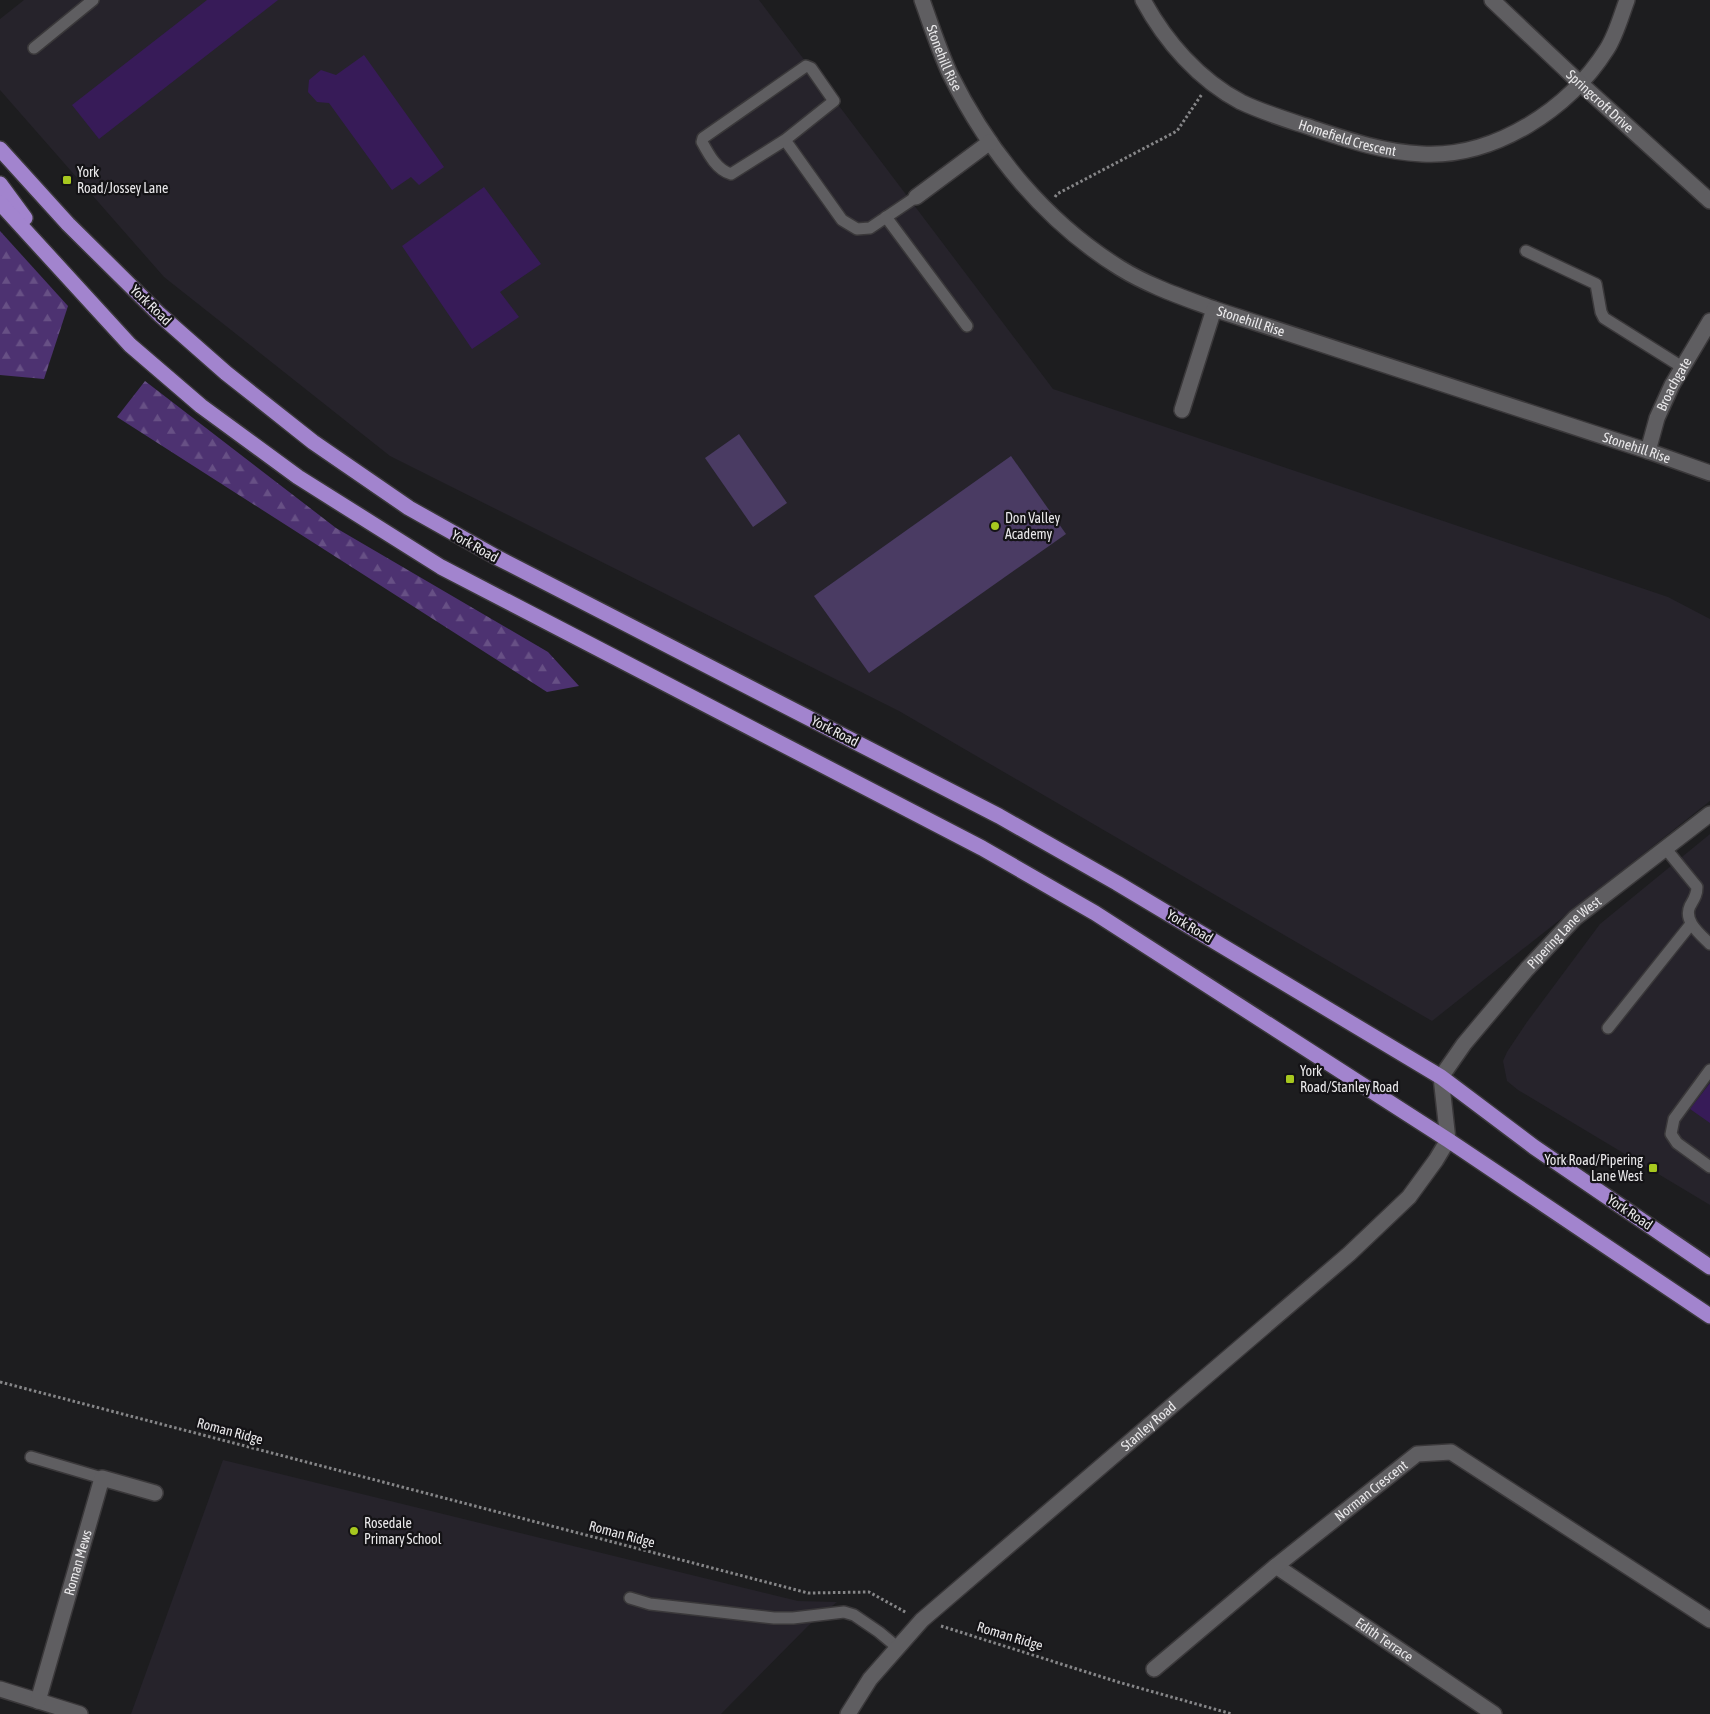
<svg xmlns="http://www.w3.org/2000/svg" width="1710" height="1714" viewBox="0 0 1710 1714" font-family="'Asap Condensed',sans-serif">
<style>
.built{fill:#26232b}
.forest{fill:url(#forest-firs)}
.garden{fill:#4a3b63}
.building{fill:#371b58}
.lines{fill:none;stroke-linecap:round;stroke-linejoin:round}
.service-casing{stroke:#3a383a;stroke-width:14}
.minor-casing{stroke:#3a383a;stroke-width:18}
.trunk-casing{stroke:#3a383a;stroke-width:18}
.path{stroke:#868688;stroke-width:3;stroke-dasharray:2.5 2.5;stroke-linecap:butt}
.service{stroke:#5f5e61;stroke-width:11}
.minor{stroke:#5f5e61;stroke-width:15}
.trunk{stroke:#a284ce;stroke-width:15}
.poi-dot{fill:#a7c81f;stroke:#141316;stroke-width:2}
.labels{text-anchor:middle;dominant-baseline:central;stroke-width:4.5;stroke-linejoin:round;paint-order:stroke}
.street-label{font-size:14px;fill:#e9e8ea;stroke:#141316}
.poi-label{font-size:14px;fill:#e9e8ea;stroke:#141316;text-anchor:start}
</style>
<defs>
<pattern id="forest-firs" width="22" height="20" patternUnits="userSpaceOnUse" patternTransform="scale(1.25)"><rect width="22" height="20" fill="#4d3271"/><path d="M5 1l3.5 6h-7zM16 11l3.5 6h-7z" fill="#675085"/></pattern>
</defs>
<rect width="100%" height="100%" fill="#1d1d1f"/>
<!-- built -->
<g class="built">
<polygon points="24,0 759,0 1053,389 1668,597 1710,619 1710,801 1432,1021 899,711 390,456 164,277 0,90 0,19"/>
<polygon points="1710,834 1710,1205 1518,1090 1507,1081 1503,1061 1507,1052 1527,1022 1600,924"/>
<polygon points="223,1460 798,1601 837,1602 808,1626 721,1714 131,1714"/>
</g>
<!-- forest -->
<g class="forest">
<polygon points="0,231 68,306 44,379 0,375"/>
<polygon points="145,381 336,528 548,652 579,686 547,692 117,417"/>
</g>
<!-- garden -->
<g class="garden">
<polygon points="739,434 787,503 753,527 705,458"/>
<polygon points="1011,456 1066,534 869,673 814,596"/>
</g>
<!-- building -->
<g class="building">
<polygon points="207,0 278,0 99,139 72,105"/>
<polygon points="364,55 444,167 419,185 411,177 392,190 329,103 317,102 308,92 309,80 321,70 336,75"/>
<polygon points="484,187 541,264 500,292 519,317 472,349 402,246"/>
<polygon points="1710,1083 1710,1123 1690,1109"/>
</g>
<g class="lines">
<defs>
<g id="service">
<polyline points="34,48 93,0"/>
<path d="M785 140 834 101 811 68 806 66 703 138 702 142C709 155 717 170 731 174L785 140 842 220 857 229 870 228 916 197"/>
<polyline points="886,217 967,326"/>
<polyline points="1526,251 1596,284 1601,312 1604,318 1682,367"/>
<path d="M1666 849 1697 887C1697 895 1694 899 1690 906 1683 921 1700 934 1710 944"/>
<polyline points="1608,1028 1691,924"/>
<polyline points="1710,1070 1674,1119 1671,1134 1677,1143 1710,1167"/>
<polyline points="31,1457 102,1478"/>
<polyline points="630,1598 650,1604 774,1618 793,1618 844,1612 854,1615 879,1632 897,1647"/>
</g>
<g id="minor">
<path id="s1" d="M922 0C931 25 939 50 950 74 989 153 1046 222 1120 268 1149 286 1182 297 1214 309L1648 451 1710 473"/>
<path id="s2" d="M1143 0C1165 41 1199 80 1241 102 1264 113 1288 120 1312 128 1348 140 1383 152 1422 154 1495 158 1569 109 1607 49 1616 35 1621 16 1627 0"/>
<path id="s3" d="M1492 0 1581 84 1710 201"/>
<polyline points="916,197 990,142"/>
<polyline points="1182,410 1214,309"/>
<path id="s4" d="M1648 451 1657 418 1672 385 1710 321"/>
<path id="s5" d="M1276 1566 1494 1714"/>
<path id="s6" d="M1154 1669 1276 1566 1417 1454 1451 1452 1710 1620"/>
<polyline points="0,1689 80,1714"/>
<path id="s7" d="M38 1701 102 1478 155 1493"/>
<path id="s8" d="M848 1714 870 1679 922 1620 1349 1254 1409 1197 1436 1160 1448 1140 1441 1077 1464 1044 1527 969 1575 918 1710 814"/>
</g>
<g id="trunk">
<polyline points="0,149 68,224 159,314 226,373 313,442 409,508 498,558 999,816 1117,883 1441,1077 1534,1147 1710,1267"/>
<polyline points="0,184 25,218"/>
<polyline points="0,203 130,345 201,406 298,477 441,567 982,848 1095,913 1448,1140 1710,1316"/>
</g>
</defs>
<!-- service casing -->
<use href="#service" class="service-casing"/>
<!-- minor casing -->
<use href="#minor" class="minor-casing"/>
<!-- trunk casing -->
<use href="#trunk" class="trunk-casing"/>
<!-- path -->
<g class="path">
<polyline points="1055,197 1057,194 1177,131 1202,94"/>
<polyline points="0,1382 808,1593 869,1592 907,1613"/>
<polyline points="941,1626 1118,1682 1232,1714"/>
</g>
<!-- service -->
<use href="#service" class="service"/>
<!-- minor -->
<use href="#minor" class="minor"/>
<!-- trunk -->
<use href="#trunk" class="trunk"/>
</g>
<!-- markers -->
<g class="poi-dot">
<rect x="62" y="175" width="10" height="10" rx="2.5"/>
<circle cx="995" cy="526" r="5"/>
<rect x="1285" y="1074" width="10" height="10" rx="2.5"/>
<rect x="1648" y="1163" width="10" height="10" rx="2.5"/>
<circle cx="354" cy="1531" r="5"/>
</g>
<g class="labels">
<!-- street labels -->
<g class="street-label">
<text stroke="none"><textPath href="#s1" startOffset="62">Stonehill Rise</textPath></text>
<text stroke="none"><textPath href="#s3" startOffset="148">Springcroft Drive</textPath></text>
<text stroke="none"><textPath href="#s2" startOffset="256">Homefield Crescent</textPath></text>
<text transform="translate(151 305) rotate(44)">York Road</text>
<text stroke="none"><textPath href="#s1" startOffset="482">Stonehill Rise</textPath></text>
<text stroke="none"><textPath href="#s4" startOffset="72">Broachgate</textPath></text>
<text stroke="none"><textPath href="#s1" startOffset="888">Stonehill Rise</textPath></text>
<text transform="translate(475 546) rotate(29)">York Road</text>
<text transform="translate(835 731) rotate(27)">York Road</text>
<text transform="translate(1190 926) rotate(31)">York Road</text>
<text stroke="none"><textPath href="#s8" startOffset="1088">Pipering Lane West</textPath></text>
<text transform="translate(1630 1212) rotate(34)">York Road</text>
<text stroke="none"><textPath href="#s8" startOffset="418">Stanley Road</textPath></text>
<text transform="translate(230 1431) rotate(15)">Roman Ridge</text>
<text stroke="none"><textPath href="#s6" startOffset="281">Norman Crescent</textPath></text>
<text transform="translate(622 1534) rotate(15)">Roman Ridge</text>
<text stroke="none"><textPath href="#s7" startOffset="144">Roman Mews</textPath></text>
<text transform="translate(1010 1636) rotate(17)">Roman Ridge</text>
<text stroke="none"><textPath href="#s5" startOffset="131">Edith Terrace</textPath></text>
</g>
<!-- poi labels -->
<g class="poi-label">
<text x="77" y="172">York<tspan x="77" dy="16">Road/Jossey Lane</tspan></text>
<text x="1005" y="518">Don Valley<tspan x="1005" dy="16">Academy</tspan></text>
<text x="1300" y="1071">York<tspan x="1300" dy="16">Road/Stanley Road</tspan></text>
<text x="1643" y="1160" text-anchor="end">York Road/Pipering<tspan x="1643" dy="16">Lane West</tspan></text>
<text x="364" y="1523">Rosedale<tspan x="364" dy="16">Primary School</tspan></text>
</g>
</g>
</svg>
